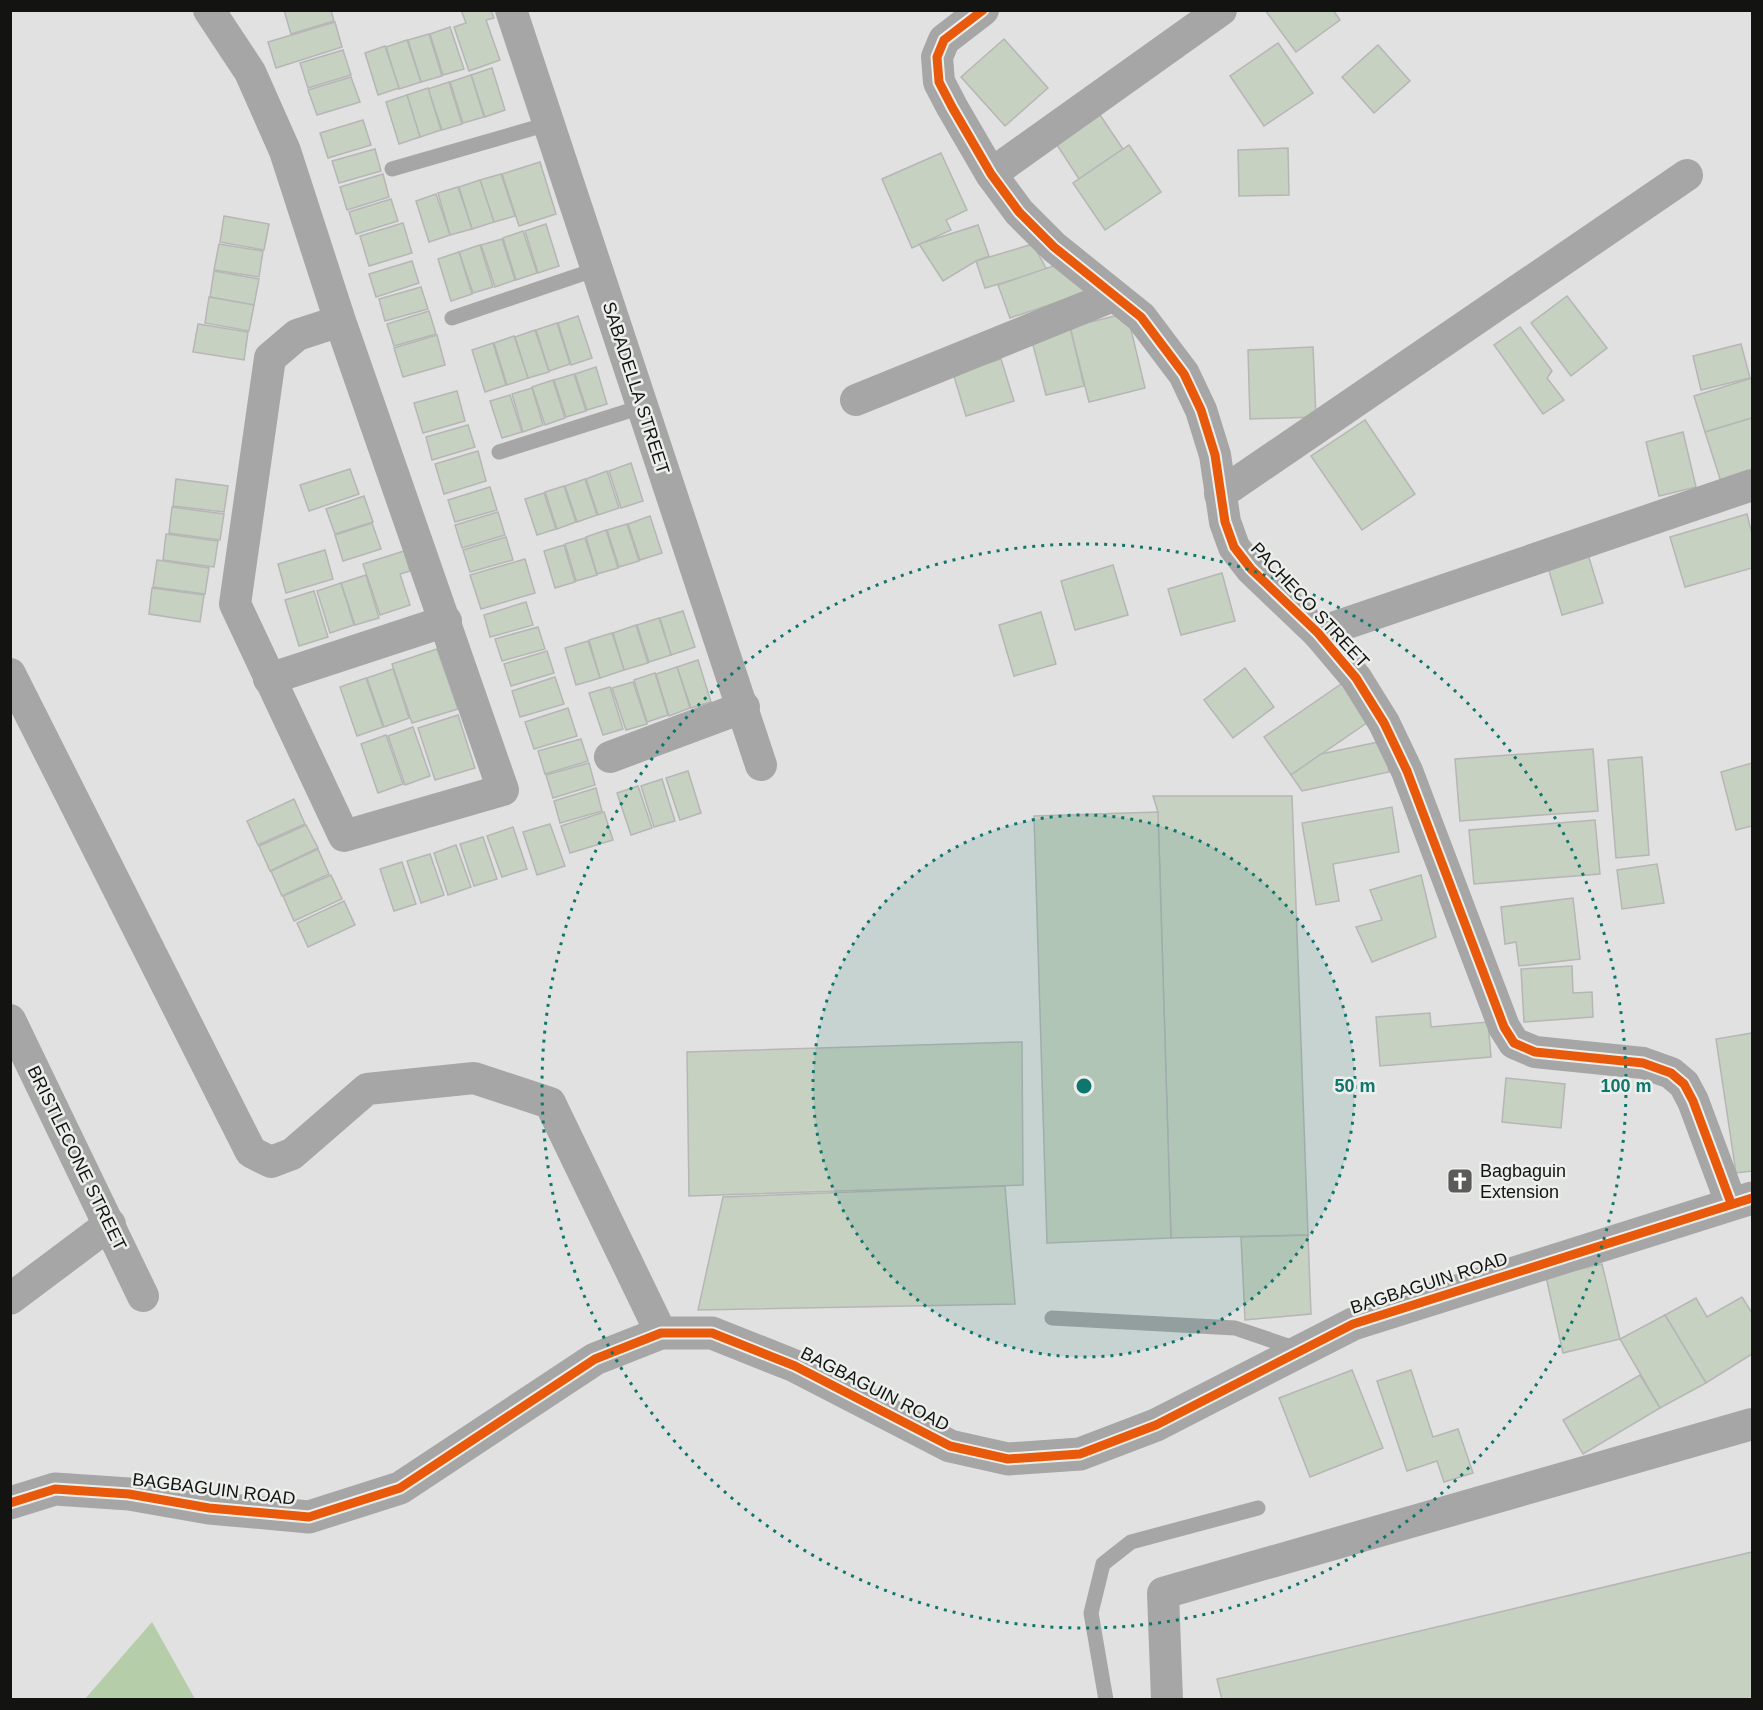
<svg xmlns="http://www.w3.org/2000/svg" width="1763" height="1710" viewBox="0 0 1763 1710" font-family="Arial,sans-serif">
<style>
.green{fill:#b6cda9}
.building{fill:#c6d1c1;stroke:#b5b6b5;stroke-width:1.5}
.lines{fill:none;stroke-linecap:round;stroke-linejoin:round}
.service{stroke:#a5a6a5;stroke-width:15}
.minor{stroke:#a5a6a5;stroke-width:32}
.tertiary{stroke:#a5a6a5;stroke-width:33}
.cycleway-casing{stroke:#edefec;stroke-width:13}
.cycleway{stroke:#e8590c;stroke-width:9}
.ring{fill:none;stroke:#0f766e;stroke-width:3;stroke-dasharray:3 6}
.labels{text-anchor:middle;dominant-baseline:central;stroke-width:5;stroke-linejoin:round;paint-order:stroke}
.street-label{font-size:18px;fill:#131412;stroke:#edefec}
.poi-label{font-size:18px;fill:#131412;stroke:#edefec;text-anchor:start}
.centre{fill:#0f766e;stroke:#edefec;stroke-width:3}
.ring-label{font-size:18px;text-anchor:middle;font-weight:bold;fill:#0f766e;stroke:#edefec;stroke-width:5;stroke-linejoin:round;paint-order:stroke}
</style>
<rect width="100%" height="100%" fill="#e0e1e0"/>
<!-- green -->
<polygon class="green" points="152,1622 195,1699 85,1699"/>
<!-- building -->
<g class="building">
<polygon points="284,10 331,10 334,21 291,34"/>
<polygon points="461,10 491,10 494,18 486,20 500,60 469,71 454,27 466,23"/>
<polygon points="1265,10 1333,10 1340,20 1296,52"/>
<polygon points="335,22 342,47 276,68 268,42"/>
<polygon points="450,27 464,69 443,75 430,34"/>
<polygon points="429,34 442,76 421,82 408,40"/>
<polygon points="1004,39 1048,88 1005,126 961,77"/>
<polygon points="407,40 421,82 399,89 386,47"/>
<polygon points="1278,43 1313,93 1264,126 1230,76"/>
<polygon points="1378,45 1410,81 1374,113 1342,77"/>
<polygon points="385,46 399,88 378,95 365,53"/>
<polygon points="343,50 351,75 308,88 300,63"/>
<polygon points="492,68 505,110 485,117 471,75"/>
<polygon points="471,75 484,117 463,123 450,82"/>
<polygon points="351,77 360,102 317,115 308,90"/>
<polygon points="449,82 462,124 442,130 428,89"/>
<polygon points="428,88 441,130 420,137 407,95"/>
<polygon points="407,95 420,137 399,144 386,102"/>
<polygon points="1100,115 1123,149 1079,179 1057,145"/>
<polygon points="363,120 371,145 328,158 320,133"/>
<polygon points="1129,145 1161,192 1105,230 1073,183"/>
<polygon points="1288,148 1289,195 1239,196 1238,150"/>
<polygon points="375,149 381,171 339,183 332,161"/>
<polygon points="941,153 967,210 946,220 951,230 912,248 882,179"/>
<polygon points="540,162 556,214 519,226 502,174"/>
<polygon points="383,174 389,197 347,210 340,187"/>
<polygon points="501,174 515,216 494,222 480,180"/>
<polygon points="480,180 494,222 472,229 459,187"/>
<polygon points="458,187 472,229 450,235 438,193"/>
<polygon points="436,194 450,235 429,242 416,201"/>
<polygon points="391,199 398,221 356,234 349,212"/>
<polygon points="224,216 269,224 264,250 220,242"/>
<polygon points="403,223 412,253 369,266 360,236"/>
<polygon points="546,224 559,266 538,273 525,231"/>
<polygon points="978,225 989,256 976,261 943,281 919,244"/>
<polygon points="523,231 537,273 516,280 503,238"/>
<polygon points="502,239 515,280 495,287 481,245"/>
<polygon points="219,244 263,251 259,277 214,270"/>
<polygon points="1033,244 1047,270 985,288 976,261"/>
<polygon points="480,245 493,287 473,293 459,252"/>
<polygon points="459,252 472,294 451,301 438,259"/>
<polygon points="412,261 419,283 376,297 369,274"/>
<polygon points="1053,266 1088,292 1010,318 998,285"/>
<polygon points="214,271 259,279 254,305 210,297"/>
<polygon points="421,287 428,309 385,321 379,299"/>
<polygon points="1567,296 1607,348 1571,376 1531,323"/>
<polygon points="209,297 254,305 249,331 205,323"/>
<polygon points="429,311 436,334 394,346 387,324"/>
<polygon points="1127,313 1145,388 1089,402 1070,327"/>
<polygon points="578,316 592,358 571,365 558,323"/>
<polygon points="557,323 570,364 549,371 536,330"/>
<polygon points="198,324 248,332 244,360 193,352"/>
<polygon points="1070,327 1084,386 1046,395 1031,337"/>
<polygon points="1520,327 1552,371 1547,378 1564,400 1543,414 1494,345"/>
<polygon points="535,330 549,372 528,378 515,337"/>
<polygon points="437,335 445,365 403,377 394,348"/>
<polygon points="514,336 528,378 507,385 494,343"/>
<polygon points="493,343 506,385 485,392 472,350"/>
<polygon points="1741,344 1750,378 1701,390 1693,356"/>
<polygon points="1313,347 1316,417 1250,419 1248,350"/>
<polygon points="1001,359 1014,401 966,416 953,373"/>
<polygon points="596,367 607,404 587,410 575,374"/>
<polygon points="574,374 586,411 566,417 554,380"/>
<polygon points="1752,378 1752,418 1705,432 1694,396"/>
<polygon points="553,380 565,418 545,425 532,387"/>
<polygon points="532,388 543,425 523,432 512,394"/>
<polygon points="457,391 465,421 423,433 414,403"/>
<polygon points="510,395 522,432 502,438 490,401"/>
<polygon points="1752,418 1752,479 1723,488 1705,432"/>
<polygon points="1365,420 1415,494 1362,530 1311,456"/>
<polygon points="468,425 475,447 432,460 426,437"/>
<polygon points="1683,432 1696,487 1659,496 1646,442"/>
<polygon points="478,451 486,481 444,494 435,464"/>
<polygon points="631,463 643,501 621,508 609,471"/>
<polygon points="350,469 359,494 309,511 300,485"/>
<polygon points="607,471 619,508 598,515 586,479"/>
<polygon points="176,479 228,486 224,512 173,506"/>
<polygon points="585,479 597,515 577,522 565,486"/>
<polygon points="564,486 576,522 557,529 545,492"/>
<polygon points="490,487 497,510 455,522 448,500"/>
<polygon points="544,493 556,529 537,535 525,499"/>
<polygon points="364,496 373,522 335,534 326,509"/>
<polygon points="172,507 224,514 220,540 169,533"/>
<polygon points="498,512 505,535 462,548 455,525"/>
<polygon points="1747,514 1752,534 1752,568 1685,587 1670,537"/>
<polygon points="650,516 662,553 640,560 628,524"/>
<polygon points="372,523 381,549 343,561 335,535"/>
<polygon points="627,524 639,561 619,567 607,530"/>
<polygon points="606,530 618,568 597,574 586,537"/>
<polygon points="166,534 218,541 214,567 163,560"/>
<polygon points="506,537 513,560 470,572 463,550"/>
<polygon points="585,538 597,575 576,581 565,544"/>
<polygon points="564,545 575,582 555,588 544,551"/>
<polygon points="1585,545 1603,603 1562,615 1545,557"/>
<polygon points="325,550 333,579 286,593 278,564"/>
<polygon points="404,551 410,571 400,574 410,605 380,615 363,564"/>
<polygon points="525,559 535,593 481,609 470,575"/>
<polygon points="157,560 209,568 205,594 153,587"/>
<polygon points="1113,565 1128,615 1075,630 1061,581"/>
<polygon points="1222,573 1235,621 1181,635 1168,589"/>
<polygon points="366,575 379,618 355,625 341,583"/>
<polygon points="341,583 354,625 330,633 317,591"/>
<polygon points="152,588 204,595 200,622 149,614"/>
<polygon points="314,591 328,637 299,646 285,600"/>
<polygon points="526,602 533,625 490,637 484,615"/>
<polygon points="683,611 695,647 671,655 660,618"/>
<polygon points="1041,612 1056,664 1014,676 999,625"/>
<polygon points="659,618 671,655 649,662 637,625"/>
<polygon points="636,625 648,663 624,670 613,633"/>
<polygon points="538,627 545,649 502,661 495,639"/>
<polygon points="612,633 624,670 600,678 589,640"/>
<polygon points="588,641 600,678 576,685 565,648"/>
<polygon points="437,649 458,709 412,723 392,664"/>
<polygon points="547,651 554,673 511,686 504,664"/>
<polygon points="698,660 711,702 691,708 677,667"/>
<polygon points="677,667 690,708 669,716 656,674"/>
<polygon points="1245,668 1274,707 1233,738 1204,700"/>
<polygon points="393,669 409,718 384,727 367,678"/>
<polygon points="655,673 668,715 647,722 634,680"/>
<polygon points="555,677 564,704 520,717 512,691"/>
<polygon points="366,678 383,727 357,736 340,687"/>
<polygon points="633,682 647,724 626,730 612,688"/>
<polygon points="1344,682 1371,720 1291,775 1264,737"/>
<polygon points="610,687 623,729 603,735 589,693"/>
<polygon points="568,708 577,736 534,749 525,722"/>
<polygon points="458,715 475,768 435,780 418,728"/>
<polygon points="413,727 430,776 405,785 388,736"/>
<polygon points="386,735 403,784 378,793 361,744"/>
<polygon points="581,739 588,761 545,774 538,751"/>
<polygon points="1383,741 1389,772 1302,791 1291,775 1321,754"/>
<polygon points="1593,749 1598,811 1460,821 1455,759"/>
<polygon points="1642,757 1649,855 1616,858 1608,760"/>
<polygon points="589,763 595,785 553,798 546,775"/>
<polygon points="1752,763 1752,826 1736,830 1721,772"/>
<polygon points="688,771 701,813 680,820 666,778"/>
<polygon points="662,779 675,821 654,827 641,786"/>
<polygon points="638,786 652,828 631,835 617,793"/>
<polygon points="596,788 602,811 560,823 554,801"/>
<polygon points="1153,796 1292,796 1308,1235 1171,1238 1158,812"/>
<polygon points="294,799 305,824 258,845 247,821"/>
<polygon points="1392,807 1399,852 1333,864 1339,901 1316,905 1302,823"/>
<polygon points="604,812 613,840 570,853 561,826"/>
<polygon points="1158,812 1171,1238 1047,1243 1034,816"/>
<polygon points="1595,820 1600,874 1474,884 1469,830"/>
<polygon points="550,824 565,866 537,875 523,832"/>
<polygon points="306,825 318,848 270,871 259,846"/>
<polygon points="513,827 527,869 502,877 487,836"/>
<polygon points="483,837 497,879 474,886 460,844"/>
<polygon points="456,845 471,887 448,895 434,853"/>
<polygon points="318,849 329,874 282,896 271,871"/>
<polygon points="430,854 444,895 421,903 407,861"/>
<polygon points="402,862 416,904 394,911 380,869"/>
<polygon points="1657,864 1664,903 1622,909 1617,870"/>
<polygon points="331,875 342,899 294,921 283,896"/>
<polygon points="1421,875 1436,937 1372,962 1356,927 1382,920 1370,890"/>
<polygon points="1573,898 1580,959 1519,966 1516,942 1505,944 1501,907"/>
<polygon points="344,901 355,925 308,947 297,923"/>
<polygon points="1572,966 1573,993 1592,992 1593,1017 1524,1022 1521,969"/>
<polygon points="1430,1013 1431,1027 1488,1022 1491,1057 1380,1066 1376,1017"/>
<polygon points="1752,1033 1752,1171 1736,1173 1716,1039"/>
<polygon points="1022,1042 1023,1185 689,1196 687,1052"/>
<polygon points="1506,1078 1565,1084 1561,1128 1502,1122"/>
<polygon points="1005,1186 1015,1304 698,1310 723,1197"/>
<polygon points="1308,1235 1311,1314 1245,1320 1241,1237"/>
<polygon points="1602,1264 1620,1339 1563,1353 1546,1277"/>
<polygon points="1742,1297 1752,1313 1752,1354 1706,1383 1665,1315 1696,1298 1707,1317"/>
<polygon points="1665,1315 1706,1383 1660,1408 1620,1339"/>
<polygon points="1352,1370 1383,1448 1310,1477 1279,1398"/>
<polygon points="1411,1370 1433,1437 1458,1429 1473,1473 1444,1482 1437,1461 1407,1471 1377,1381"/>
<polygon points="1640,1375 1660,1408 1583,1454 1563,1420"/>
<polygon points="1752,1552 1752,1700 1222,1700 1217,1679"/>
</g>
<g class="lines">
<!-- service -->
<g class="service">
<polyline points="392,169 548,124"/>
<polyline points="452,318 597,269"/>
<polyline points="499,452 641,407"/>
<polyline points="1052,1318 1235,1328 1297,1349"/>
<polyline points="1106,1700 1091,1613 1103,1564 1131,1542 1258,1508"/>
</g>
<!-- minor -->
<g class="minor">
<polyline points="209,10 250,72 285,151 340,321 503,790 344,836 235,604 270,358 297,335 340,321"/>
<polyline points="511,10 761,765"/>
<polyline points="983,10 944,40 937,57 939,82 952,107 991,174 1019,212 1054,247 1141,317 1184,374 1201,410 1215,455 1225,522 1234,547 1251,569 1318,633 1356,678 1384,723 1407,771 1504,1027 1514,1043 1535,1052 1643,1063 1671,1073 1684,1084 1693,1101 1731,1203"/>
<polyline points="991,174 1221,10"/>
<polyline points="856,400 1113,296"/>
<polyline points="1220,494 1687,175"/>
<polyline points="1318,633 1752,485"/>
<polyline points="10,674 251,1152 271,1162 292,1154 367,1089 474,1078 550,1103 661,1333"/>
<polyline points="269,679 446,621"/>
<polyline points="610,757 744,707"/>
<polyline points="10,1020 143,1296"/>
<polyline points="10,1299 110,1224"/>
<polyline points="1167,1700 1163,1593 1752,1424"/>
</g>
<!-- tertiary -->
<polyline class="tertiary" points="10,1503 55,1489 129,1494 209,1508 309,1517 400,1488 595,1359 661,1333 712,1333 795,1366 950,1446 1008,1459 1080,1454 1156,1425 1353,1324 1752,1198"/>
<defs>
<g id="cycleway">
<polyline points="983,10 944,40 937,57 939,82 952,107 991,174 1019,212 1054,247 1141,317 1184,374 1201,410 1215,455 1225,522 1234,547 1251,569 1318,633 1356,678 1384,723 1407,771 1504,1027 1514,1043 1535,1052 1643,1063 1671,1073 1684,1084 1693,1101 1731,1203"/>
<polyline points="10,1503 55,1489 129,1494 209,1508 309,1517 400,1488 595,1359 661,1333 712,1333 795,1366 950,1446 1008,1459 1080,1454 1156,1425 1353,1324 1752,1198"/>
</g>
</defs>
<!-- cycleway casing -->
<use href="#cycleway" class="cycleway-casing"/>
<!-- cycleway -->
<use href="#cycleway" class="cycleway"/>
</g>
<!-- distance rings -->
<circle cx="1084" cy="1086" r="271" fill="#0f766e" fill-opacity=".12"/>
<g class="ring">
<circle cx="1084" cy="1086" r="271"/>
<circle cx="1084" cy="1086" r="542"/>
</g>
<!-- icons -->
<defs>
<symbol id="church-square" viewBox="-11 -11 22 22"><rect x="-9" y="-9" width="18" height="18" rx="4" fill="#5b5c5a" stroke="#edefec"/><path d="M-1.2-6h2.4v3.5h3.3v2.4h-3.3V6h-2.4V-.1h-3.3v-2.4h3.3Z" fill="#fff"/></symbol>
</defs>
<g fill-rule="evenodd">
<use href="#church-square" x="1445" y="1166" width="30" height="30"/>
</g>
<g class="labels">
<!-- street labels -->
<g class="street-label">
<text transform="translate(636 388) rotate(72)">SABADELLA STREET</text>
<text transform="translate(1310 605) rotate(47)">PACHECO STREET</text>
<text transform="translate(77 1158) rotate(64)">BRISTLECONE STREET</text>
<text transform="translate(1429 1283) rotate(-18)">BAGBAGUIN ROAD</text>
<text transform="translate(875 1389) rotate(27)">BAGBAGUIN ROAD</text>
<text transform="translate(214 1489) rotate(7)">BAGBAGUIN ROAD</text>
</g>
<!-- poi labels -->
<g class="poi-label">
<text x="1480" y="1171">Bagbaguin<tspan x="1480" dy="21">Extension</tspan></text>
</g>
</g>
<circle cx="1084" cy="1086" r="9" class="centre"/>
<g class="ring-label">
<text x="1355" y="1092">50 m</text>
<text x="1626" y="1092">100 m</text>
</g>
<!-- border -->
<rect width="1763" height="1710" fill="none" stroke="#131412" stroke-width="24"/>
</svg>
